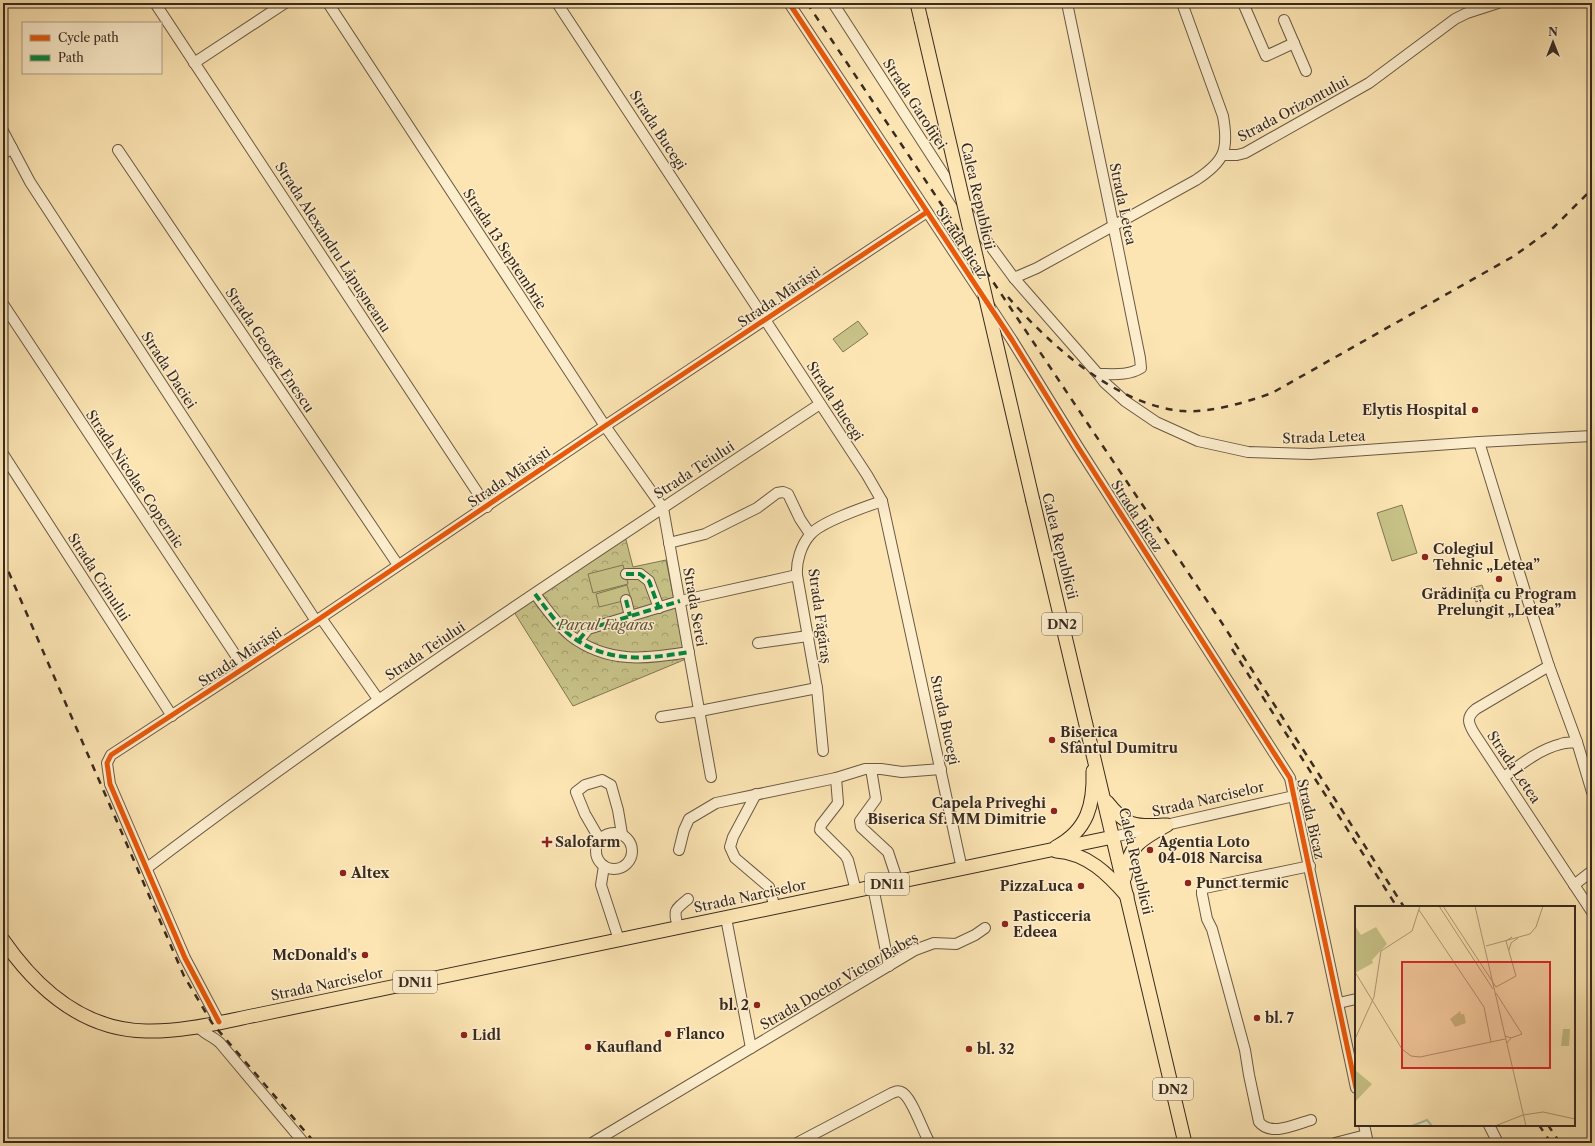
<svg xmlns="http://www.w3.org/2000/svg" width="1595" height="1146" viewBox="0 0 1595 1146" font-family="'Libre Caslon Text',serif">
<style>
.park{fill:url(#park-crowns);stroke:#807654}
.pitch{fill:#c7c287;stroke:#807654}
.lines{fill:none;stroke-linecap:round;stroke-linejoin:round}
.minor-casing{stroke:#695945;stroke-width:12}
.major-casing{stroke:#382a20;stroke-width:15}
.minor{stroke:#fdeece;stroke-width:10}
.major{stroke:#fce5b3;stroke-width:13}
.rail{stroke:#382a20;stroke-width:2.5;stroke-dasharray:7 7;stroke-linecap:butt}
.major-bridge-casing{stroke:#382a20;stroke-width:15;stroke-linecap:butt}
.major-bridge{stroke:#fce5b3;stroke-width:13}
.quiet{stroke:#00873e;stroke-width:4;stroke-dasharray:8 4;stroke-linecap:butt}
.cycleway-casing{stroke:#fdeece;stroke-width:8}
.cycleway{stroke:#e8590c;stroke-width:5}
.poi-dot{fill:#8f2418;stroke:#fdeece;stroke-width:1.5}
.labels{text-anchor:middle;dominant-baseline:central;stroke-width:3;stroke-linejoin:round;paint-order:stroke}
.shield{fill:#fdeece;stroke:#736554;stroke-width:1}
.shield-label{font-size:13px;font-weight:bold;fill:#382a20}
.street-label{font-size:14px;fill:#382a20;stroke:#fdeece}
.poi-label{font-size:14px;font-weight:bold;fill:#382a20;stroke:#fdeece;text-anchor:start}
.park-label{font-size:14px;font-style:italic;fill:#5c503a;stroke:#fdeece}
.inset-river{fill:none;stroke:#a0bfa8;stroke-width:2}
.inset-road{fill:none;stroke:#ae9a78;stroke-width:1}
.view{fill:#d62828;fill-opacity:0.15;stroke:#d62828;stroke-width:2}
.inset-edge{fill:none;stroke:#382a20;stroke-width:2}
</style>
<defs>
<pattern id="park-crowns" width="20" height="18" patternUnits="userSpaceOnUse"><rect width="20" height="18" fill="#c7c287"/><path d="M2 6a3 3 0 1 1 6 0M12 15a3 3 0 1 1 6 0" fill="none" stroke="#a39e6e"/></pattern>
</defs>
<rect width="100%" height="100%" fill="#fce5b3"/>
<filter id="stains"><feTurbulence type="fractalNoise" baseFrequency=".005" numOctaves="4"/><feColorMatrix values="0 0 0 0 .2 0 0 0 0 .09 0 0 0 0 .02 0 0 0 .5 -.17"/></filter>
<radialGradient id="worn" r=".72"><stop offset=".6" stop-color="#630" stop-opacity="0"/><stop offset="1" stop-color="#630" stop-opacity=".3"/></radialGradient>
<!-- park -->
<g class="park">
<polygon points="625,536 633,567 666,560 686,659 573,706 514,612"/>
<polygon points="1482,585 1486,598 1476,602 1471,588"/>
</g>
<!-- pitch -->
<g class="pitch">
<polygon points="858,321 868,334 843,352 833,339"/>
<polygon points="1402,505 1417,553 1392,561 1377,513"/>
<polygon points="623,565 628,584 593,593 588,574"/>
<polygon points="627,585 631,599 599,607 596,594"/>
</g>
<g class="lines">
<defs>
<g id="minor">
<polyline points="155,3 487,507"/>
<polyline points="328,3 605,426 663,508 711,777"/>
<polyline points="557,3 867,475 882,501 962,869"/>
<polyline points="789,3 1012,340 1078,447 1290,778 1356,1088"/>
<path d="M833 3 986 240 1014 278 1098 374C1113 374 1128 376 1141 368L1140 358 1111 214 1067 3"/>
<polyline points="1243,3 1266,56 1294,43"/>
<polyline points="1284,20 1306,71"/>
<polyline points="194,63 285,3"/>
<polyline points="3,131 30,182 316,621"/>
<polyline points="118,150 398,565"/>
<polyline points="3,154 12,148"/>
<polyline points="1223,155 1237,155 1245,153 1369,83 1455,19 1467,13 1498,3"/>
<path d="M1014 278 1037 268 1196 180C1225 161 1229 150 1223 116L1182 3"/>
<polyline points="3,304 244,668"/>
<polyline points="1098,374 1104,382 1125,401 1156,422 1198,441 1248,452 1310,454 1479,442 1527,598 1549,666 1577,742 1592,792"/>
<polyline points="1479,442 1592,436"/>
<polyline points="3,454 172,716"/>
<polyline points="669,543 705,534 757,508 777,493 783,492 788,494 800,519 810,534"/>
<polyline points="626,574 640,574 649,581 659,608"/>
<path d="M535 594C546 608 557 625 571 636 608 664 647 659 689 652"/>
<polyline points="626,600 630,616"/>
<polyline points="321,618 378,699"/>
<polyline points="579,640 588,629 680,601 797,575"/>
<polyline points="758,643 808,636"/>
<path d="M1549 666 1476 709C1466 717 1468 723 1474 733L1592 912"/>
<polyline points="661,717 700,711 817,688"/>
<path d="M823 751 817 688 797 575C796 562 801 545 810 535 820 522 865 507 882 501"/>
<polyline points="871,769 876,799 860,821 861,827 888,852 898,882"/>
<path d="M1504 777C1521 764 1540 749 1561 744 1566 742 1572 743 1577 742"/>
<polyline points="836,778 838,803 821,825 820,830 845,855 848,860 856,891"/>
<polyline points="756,794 733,837 730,847 735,858 769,887 775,908"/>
<circle cx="614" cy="851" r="18"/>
<polyline points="1113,837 1294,796"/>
<polyline points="600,840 585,814 576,792 585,785 602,780 611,785 618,810 622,834"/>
<polyline points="679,850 684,830 689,819 716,803 836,778 865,769 881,769 902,772 941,769"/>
<polyline points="604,866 601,885 619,940"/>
<path d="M1310 866 1205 888 1202 890V894L1207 919 1212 929 1245 1050 1249 1075 1259 1122C1271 1137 1296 1124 1311 1120"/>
<path d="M147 868C364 703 593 554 820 404"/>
<polyline points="1574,885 1592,871"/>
<polyline points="873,887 889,966"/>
<polyline points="726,918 751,1048"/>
<path d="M678 928C674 910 673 911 688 899"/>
<polyline points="1339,1003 1356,999"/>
<polyline points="219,1022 185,958 110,784 107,763 111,755 316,621 605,426 927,212"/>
<path d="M198 1026C203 1034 213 1036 220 1043L304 1143"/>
<polyline points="1364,1125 1368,1143"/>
<polyline points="1489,1125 1498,1143"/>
<polyline points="592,1143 915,950 934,943 956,944 975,935 985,928"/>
<path d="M797 1143 892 1093C895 1092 898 1090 901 1092 912 1096 923 1133 930 1143"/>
<polyline points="1335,1143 1366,1135"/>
</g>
<g id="major">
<polyline points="917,3 921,20"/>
<polyline points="1033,501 1185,1143"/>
<path d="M1107 802C1126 826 1134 827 1164 825"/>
<path d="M1056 847C1088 830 1094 804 1093 771"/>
<path d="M1056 851C1087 853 1108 874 1127 896"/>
<path d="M1125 877C1127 846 1142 839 1167 825"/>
<path d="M3 940C37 989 84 1030 146 1031 183 1032 221 1022 257 1015L1113 837"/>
</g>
</defs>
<!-- minor casing -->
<use href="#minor" class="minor-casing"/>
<!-- major casing -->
<use href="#major" class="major-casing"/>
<!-- minor -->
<use href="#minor" class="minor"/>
<!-- major -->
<use href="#major" class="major"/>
<!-- rail -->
<g class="rail">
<polyline points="807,3 1090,427 1220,620 1404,907"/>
<path d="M1008 297C1050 345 1117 406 1183 411 1210 413 1247 402 1272 393L1514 256 1553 228 1592 189"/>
<polyline points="3,559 184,976 212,1023 315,1143"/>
<polyline points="1232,649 1397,907"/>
<polyline points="1539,1125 1551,1143"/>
<polyline points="1548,1125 1560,1143"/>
</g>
<defs>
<polyline id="major-bridge" points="921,20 1033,501"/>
</defs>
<!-- major-bridge casing -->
<use href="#major-bridge" class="major-bridge-casing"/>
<!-- major-bridge -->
<use href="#major-bridge" class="major-bridge"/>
<!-- quiet -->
<g class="quiet">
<polyline points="626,574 640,574 649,581 659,608"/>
<path d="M535 594C546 608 557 625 571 636 608 664 647 659 689 652"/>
<polyline points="626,600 630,616"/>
<polyline points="579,640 588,629 680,601"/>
</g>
<defs>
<g id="cycleway">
<polyline points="789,3 1012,340 1078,447 1290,778 1356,1088"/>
<polyline points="219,1022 185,958 110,784 107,763 111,755 316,621 605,426 927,212"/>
</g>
</defs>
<!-- cycleway casing -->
<use href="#cycleway" class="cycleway-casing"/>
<!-- cycleway -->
<use href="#cycleway" class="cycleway"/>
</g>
<!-- markers -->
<g class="poi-dot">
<circle cx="1475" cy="410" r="4"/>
<circle cx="1425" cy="557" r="4"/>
<circle cx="1499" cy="579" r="4"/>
<circle cx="1052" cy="740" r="4"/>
<circle cx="1054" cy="811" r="4"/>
<path d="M545 836h4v4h4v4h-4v4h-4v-4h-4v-4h4z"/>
<circle cx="1150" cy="850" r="4"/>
<circle cx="343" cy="873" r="4"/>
<circle cx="1188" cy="883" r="4"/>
<circle cx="1081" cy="886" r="4"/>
<circle cx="1005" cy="924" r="4"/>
<circle cx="365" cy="955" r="4"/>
<circle cx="757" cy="1005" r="4"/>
<circle cx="1257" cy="1018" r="4"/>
<circle cx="668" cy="1034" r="4"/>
<circle cx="464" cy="1035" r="4"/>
<circle cx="588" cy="1047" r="4"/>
<circle cx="969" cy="1049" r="4"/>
</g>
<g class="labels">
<!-- shield labels -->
<g class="shield">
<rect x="1042" y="613" width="40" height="22" rx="3"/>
<rect x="865" y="873" width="44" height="22" rx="3"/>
<rect x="393" y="971" width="44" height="22" rx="3"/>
<rect x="1153" y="1078" width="40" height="22" rx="3"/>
</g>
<g class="shield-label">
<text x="1062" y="624">DN2</text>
<text x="887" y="884">DN11</text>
<text x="415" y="982">DN11</text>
<text x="1173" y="1089">DN2</text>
</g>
<!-- street labels -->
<g class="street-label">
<text transform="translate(915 104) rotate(57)">Strada Garofiței</text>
<text transform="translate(1293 109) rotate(-28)">Strada Orizontului</text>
<text transform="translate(658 130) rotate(57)">Strada Bucegi</text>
<text transform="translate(978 196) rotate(77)">Calea Republicii</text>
<text transform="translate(1123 204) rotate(78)">Strada Letea</text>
<text transform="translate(962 243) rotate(57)">Strada Bicaz</text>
<text transform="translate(333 247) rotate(57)">Strada Alexandru Lăpușneanu</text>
<text transform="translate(505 249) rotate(57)">Strada 13 Septembrie</text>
<text transform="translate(779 297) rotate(-34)">Strada Mărăști</text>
<text transform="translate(270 350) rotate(56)">Strada George Enescu</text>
<text transform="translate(169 370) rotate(57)">Strada Daciei</text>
<text transform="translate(835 401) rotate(57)">Strada Bucegi</text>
<text transform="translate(1324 437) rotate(-2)">Strada Letea</text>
<text transform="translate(694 470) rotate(-33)">Strada Teiului</text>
<text transform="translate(509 477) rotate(-34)">Strada Mărăști</text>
<text transform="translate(135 479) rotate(56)">Strada Nicolae Copernic</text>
<text transform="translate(1137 516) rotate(57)">Strada Bicaz</text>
<text transform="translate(1060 546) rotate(76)">Calea Republicii</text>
<text transform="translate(99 577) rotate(57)">Strada Crinului</text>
<text transform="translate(695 607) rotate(80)">Strada Serei</text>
<text transform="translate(820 616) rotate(82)">Strada Făgăraș</text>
<text transform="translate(425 651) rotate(-34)">Strada Teiului</text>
<text transform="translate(240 657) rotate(-33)">Strada Mărăști</text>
<text transform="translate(945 720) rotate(78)">Strada Bucegi</text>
<text transform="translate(1514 767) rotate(56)">Strada Letea</text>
<text transform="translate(1208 799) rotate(-13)">Strada Narciselor</text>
<text transform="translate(1311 819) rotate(77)">Strada Bicaz</text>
<text transform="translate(1136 861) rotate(77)">Calea Republicii</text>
<text transform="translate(750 896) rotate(-12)">Strada Narciselor</text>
<text transform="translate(839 981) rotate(-30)">Strada Doctor Victor Babeș</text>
<text transform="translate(327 984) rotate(-12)">Strada Narciselor</text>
</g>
<!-- poi labels -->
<g class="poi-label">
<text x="1467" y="410" text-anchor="end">Elytis Hospital</text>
<text x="1433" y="549">Colegiul<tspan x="1433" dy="16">Tehnic „Letea”</tspan></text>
<text x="1499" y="594" text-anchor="middle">Grădinița cu Program<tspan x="1499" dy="16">Prelungit „Letea”</tspan></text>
<text x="1060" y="732">Biserica<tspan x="1060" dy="16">Sfântul Dumitru</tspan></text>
<text x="1046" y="803" text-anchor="end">Capela Priveghi<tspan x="1046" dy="16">Biserica Sf. MM Dimitrie</tspan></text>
<text x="555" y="842">Salofarm</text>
<text x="1158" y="842">Agentia Loto<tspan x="1158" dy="16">04-018 Narcisa</tspan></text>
<text x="351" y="873">Altex</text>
<text x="1196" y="883">Punct termic</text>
<text x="1073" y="886" text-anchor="end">PizzaLuca</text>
<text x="1013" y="916">Pasticceria<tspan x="1013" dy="16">Edeea</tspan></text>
<text x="357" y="955" text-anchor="end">McDonald's</text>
<text x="749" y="1005" text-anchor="end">bl. 2</text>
<text x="1265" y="1018">bl. 7</text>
<text x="676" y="1034">Flanco</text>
<text x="472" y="1035">Lidl</text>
<text x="596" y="1047">Kaufland</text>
<text x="977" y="1049">bl. 32</text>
</g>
<!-- park labels -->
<g class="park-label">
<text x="606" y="625">Parcul Fagaras</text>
</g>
</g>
<!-- overview -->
<g transform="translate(1355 906)">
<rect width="220" height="220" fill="#fce5b3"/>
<path d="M0 20 6 29 21 21 32 38 17 54 18 57 0 67ZM0 164 17 178 0 196Z" fill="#c7c287"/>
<path d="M105 105 106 108H109L111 117 100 121 95 113Z" fill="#c7c287"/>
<path d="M208 123H215L214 140H206Z" fill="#c7c287"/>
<path class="inset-river" d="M57 220 72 214 77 220"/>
<path class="inset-road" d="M84 0 138 83M88 0 141 81 161 70 151 35 157 31M120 0 171 220M64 4 129 101 136 136M131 40 175 28 181 21 188 0M154 44 156 37 163 32M0 66 47 143 56 150 65 151 150 133M141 87 167 128 156 132M150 130 156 132 152 137M0 133 19 91 26 45 57 25 65 0M168 209 188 206 220 213M140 220 168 209"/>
<path class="view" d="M47 56H195V162H47Z"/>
<rect width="220" height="220" class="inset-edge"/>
</g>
<!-- margin -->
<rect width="1595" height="1146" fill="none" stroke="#fce5b3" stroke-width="16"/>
<rect x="4" y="4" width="1587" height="1138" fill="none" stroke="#382a20" stroke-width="2"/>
<rect x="8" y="8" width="1579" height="1130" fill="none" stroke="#382a20"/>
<!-- legend -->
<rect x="22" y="22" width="140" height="52" fill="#fdeece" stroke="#aea088"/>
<rect x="30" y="35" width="20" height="6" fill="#e8590c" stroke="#aea088"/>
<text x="58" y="42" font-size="12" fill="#382a20">Cycle path</text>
<rect x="30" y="55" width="20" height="6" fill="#00873e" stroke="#aea088"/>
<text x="58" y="62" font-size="12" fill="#382a20">Path</text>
<!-- north arrow -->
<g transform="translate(1553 42)" stroke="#fdeece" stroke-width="3" paint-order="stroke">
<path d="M0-3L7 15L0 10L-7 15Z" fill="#382a20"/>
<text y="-6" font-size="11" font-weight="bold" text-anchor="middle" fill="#382a20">N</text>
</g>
<rect width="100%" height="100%" filter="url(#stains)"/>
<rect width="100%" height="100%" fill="url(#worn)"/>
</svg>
